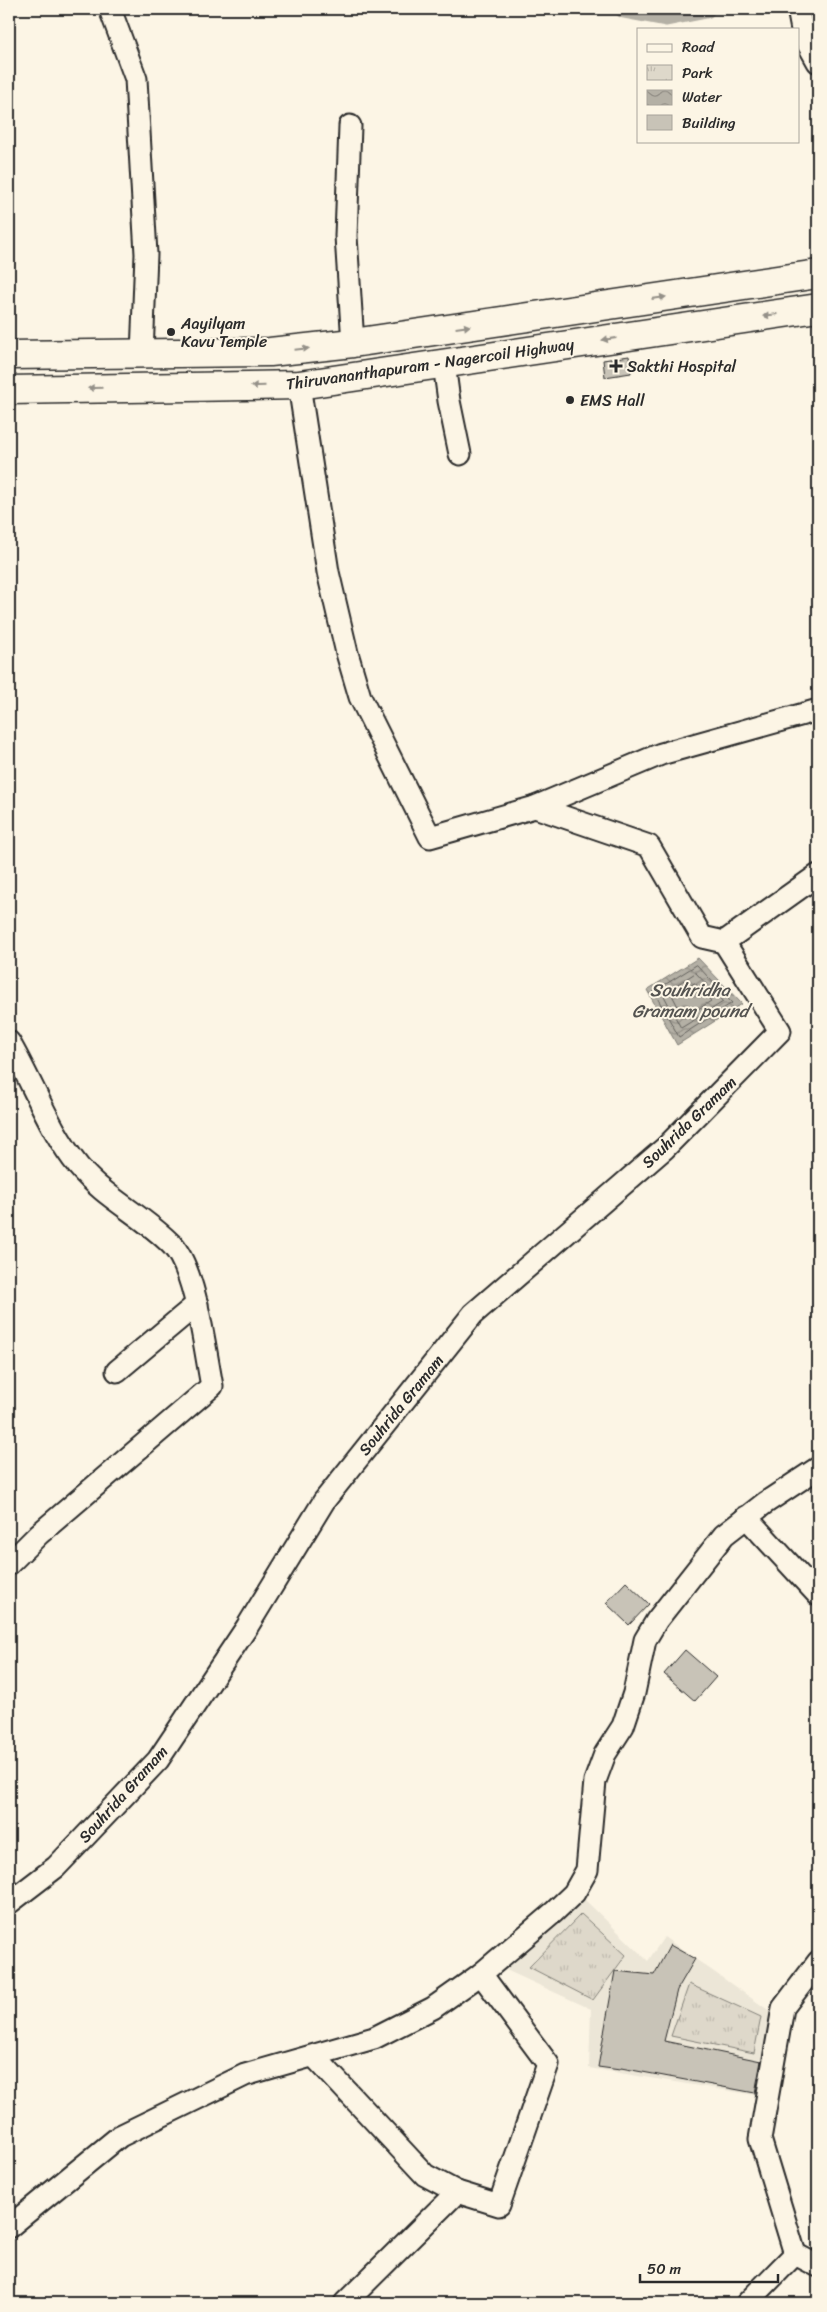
<svg xmlns="http://www.w3.org/2000/svg" width="827" height="2312" viewBox="0 0 827 2312" font-family="Sriracha,sans-serif">
<style>
.built{fill:#ece6d7}
.park{fill:url(#park-tufts);stroke:#84827a}
.water{fill:url(#water-waves);stroke:#7d7b74}
.lines{fill:none;stroke-linecap:round;stroke-linejoin:round}
.shore{stroke:#62605c;stroke-width:1}
.canal{stroke:#b4b0a5;stroke-width:19}
.building{fill:#c8c3b7;stroke:#2b2b2b}
.minor-casing{stroke:#2b2b2b;stroke-width:25}
.major-casing{stroke:#2b2b2b;stroke-width:31}
.minor{stroke:#fcf5e5;stroke-width:21}
.major{stroke:#fcf5e5;stroke-width:28}
.oneway{fill:#949088}
.poi-dot{fill:#2b2b2b;stroke:#fcf5e5;stroke-width:2}
.labels{text-anchor:middle;dominant-baseline:central;stroke-width:4;stroke-linejoin:round;paint-order:stroke}
.poi-label{font-size:16px;fill:#2b2b2b;stroke:#fcf5e5;text-anchor:start}
.street-label{font-size:16px;fill:#2b2b2b;stroke:#fcf5e5}
.water-label{font-size:18px;font-style:italic;fill:#545350;stroke:#fcf5e5}
</style>
<defs>
<pattern id="park-tufts" width="24" height="20" patternUnits="userSpaceOnUse" patternTransform="scale(1.25)"><rect width="24" height="20" fill="#ded8ca"/><path d="M3 7l-1-3M5 7V3M7 7l1-3M15 17l-1-3M17 17v-4M19 17l1-3" fill="none" stroke="#bfbaae"/></pattern>
<pattern id="water-waves" width="16" height="10" patternUnits="userSpaceOnUse" patternTransform="scale(1.25)"><rect width="16" height="10" fill="#b4b0a5"/><path d="M0 5q4-4 8 0t8 0" fill="none" stroke="#938f87"/></pattern>
</defs>
<rect width="100%" height="100%" fill="#fcf5e5"/>
<filter id="ink" filterUnits="userSpaceOnUse"><feTurbulence type="fractalNoise" baseFrequency=".02" numOctaves="2"/><feDisplacementMap in="SourceGraphic" scale="10" xChannelSelector="R" yChannelSelector="G"/><feConvolveMatrix kernelMatrix="1 2 1 2 8 2 1 2 1" color-interpolation-filters="sRGB"/></filter>
<g filter="url(#ink)">
<!-- built -->
<polygon class="built" points="583,1898 648,1961 664,1937 784,2021 767,2097 589,2068 591,2009 506,1970"/>
<!-- park -->
<g class="park">
<polygon points="581,1914 626,1955 593,2000 529,1967"/>
<polygon points="689,1984 761,2017 754,2053 671,2036"/>
</g>
<!-- water -->
<polygon class="water" points="698,958 742,1004 677,1045 647,990"/>
<g class="lines">
<!-- shore -->
<g class="shore">
<polygon points="697,965 732,1003 679,1037 654,992"/>
<polygon points="696,973 723,1002 681,1028 663,994"/>
<polygon points="695,983 711,1001 684,1018 673,997"/>
</g>
<!-- canal -->
<polyline class="canal" points="624,9 666,17 706,9"/>
</g>
<!-- building -->
<g class="building">
<polygon points="629,356 631,373 605,377 603,360"/>
<polygon points="626,1582 649,1604 629,1625 606,1603"/>
<polygon points="685,1650 716,1677 695,1701 664,1674"/>
<polygon points="670,1945 695,1959 677,1990 664,2041 761,2061 755,2093 621,2068 620,2070 598,2067 615,1971 654,1975"/>
</g>
<g class="lines">
<defs>
<g id="minor">
<polyline points="110,9 136,79 146,254 142,354"/>
<polyline points="798,9 803,35 818,62"/>
<polyline points="350,126 346,236 353,343"/>
<polyline points="444,364 449,401 460,454"/>
<polyline points="299,385 328,572 347,653 360,697 430,837 535,807 649,846 702,937 724,942 818,875"/>
<polyline points="535,807 661,754 818,710"/>
<path d="M9 1042C33 1083 49 1130 79 1167 106 1199 144 1216 172 1245 196 1270 205 1351 212 1386L39 1534 9 1564"/>
<polyline points="117,1371 197,1304"/>
<polyline points="746,1517 818,1595"/>
<polyline points="9,1903 56,1867 158,1760 247,1627 324,1501 473,1314 665,1148 780,1031 724,942"/>
<polyline points="314,2056 425,2175 457,2192 499,2205 548,2064 481,1974"/>
<polyline points="9,2227 120,2136 245,2075 374,2038 433,2008 481,1974 554,1912 574,1893 587,1870 595,1781 605,1754 623,1726 634,1693 645,1640 657,1620 724,1535 765,1503 818,1468"/>
<polyline points="795,2254 760,2139 783,2008 818,1962"/>
<polyline points="345,2303 457,2192"/>
<polyline points="747,2303 795,2254 818,2266"/>
</g>
<g id="major">
<polyline points="9,355 270,352 353,343 818,274"/>
<polyline points="9,390 299,385 818,308"/>
</g>
</defs>
<!-- minor casing -->
<use href="#minor" class="minor-casing"/>
<!-- major casing -->
<use href="#major" class="major-casing"/>
<!-- minor -->
<use href="#minor" class="minor"/>
<!-- major -->
<use href="#major" class="major"/>
</g>
<!-- one-way arrows -->
<defs><path id="oneway-solid" d="M-6-.8H1V-3.2L6.5 0L1 3.2V.8H-6Z" transform="scale(1.25)"/></defs>
<g class="oneway">
<use href="#oneway-solid" transform="translate(659 298) rotate(-8)"/>
<use href="#oneway-solid" transform="translate(770 315) rotate(172)"/>
<use href="#oneway-solid" transform="translate(463 327) rotate(-8)"/>
<use href="#oneway-solid" transform="translate(609 339) rotate(172)"/>
<use href="#oneway-solid" transform="translate(302 349) rotate(-6)"/>
<use href="#oneway-solid" transform="translate(258 386) rotate(179)"/>
<use href="#oneway-solid" transform="translate(95 388) rotate(179)"/>
</g>
</g>
<!-- markers -->
<g class="poi-dot">
<circle cx="171" cy="332" r="5"/>
<path d="M613.5 358.5h5v5h5v5h-5v5h-5v-5h-5v-5h5z"/>
<circle cx="570" cy="400" r="5"/>
</g>
<g class="labels">
<!-- poi labels -->
<g class="poi-label">
<text x="181" y="323">Aayilyam<tspan x="181" dy="18">Kavu Temple</tspan></text>
<text x="627" y="366">Sakthi Hospital</text>
<text x="580" y="400">EMS Hall</text>
</g>
<!-- street labels -->
<g class="street-label">
<text transform="translate(430 364) rotate(-8)">Thiruvananthapuram - Nagercoil Highway</text>
<text transform="translate(689 1122) rotate(-44)">Souhrida Gramam</text>
<text transform="translate(401 1405) rotate(-51)">Souhrida Gramam</text>
<text transform="translate(123 1794) rotate(-48)">Souhrida Gramam</text>
</g>
<!-- water labels -->
<g class="water-label">
<text x="690" y="990">Souhridha<tspan x="690" dy="21">Gramam pound</tspan></text>
</g>
</g>
<!-- margin -->
<rect width="827" height="2312" fill="none" stroke="#fcf5e5" stroke-width="30"/>
<rect x="15" y="15" width="797" height="2282" fill="none" stroke="#2b2b2b" stroke-width="2" filter="url(#ink)"/>
<!-- legend -->
<rect x="637" y="28" width="162" height="115" fill="#fcf5e5" stroke="#a8a49b"/>
<rect x="647" y="44" width="25" height="8" fill="#fcf5e5" stroke="#a8a49b"/>
<text x="682" y="52" font-size="15" fill="#2b2b2b">Road</text>
<rect x="647" y="65" width="25" height="15" fill="url(#park-tufts)" stroke="#a8a49b"/>
<text x="682" y="78" font-size="15" fill="#2b2b2b">Park</text>
<rect x="647" y="90" width="25" height="15" fill="url(#water-waves)" stroke="#a8a49b"/>
<text x="682" y="102" font-size="15" fill="#2b2b2b">Water</text>
<rect x="647" y="115" width="25" height="15" fill="#c8c3b7" stroke="#a8a49b"/>
<text x="682" y="128" font-size="15" fill="#2b2b2b">Building</text>
<!-- scale -->
<path d="M640 2274v8h138v-8" fill="none" stroke="#2b2b2b" stroke-width="2.5"/>
<text x="647" y="2274" font-size="15" fill="#2b2b2b" stroke="#fcf5e5" stroke-width="4" paint-order="stroke">50 m</text>
</svg>
